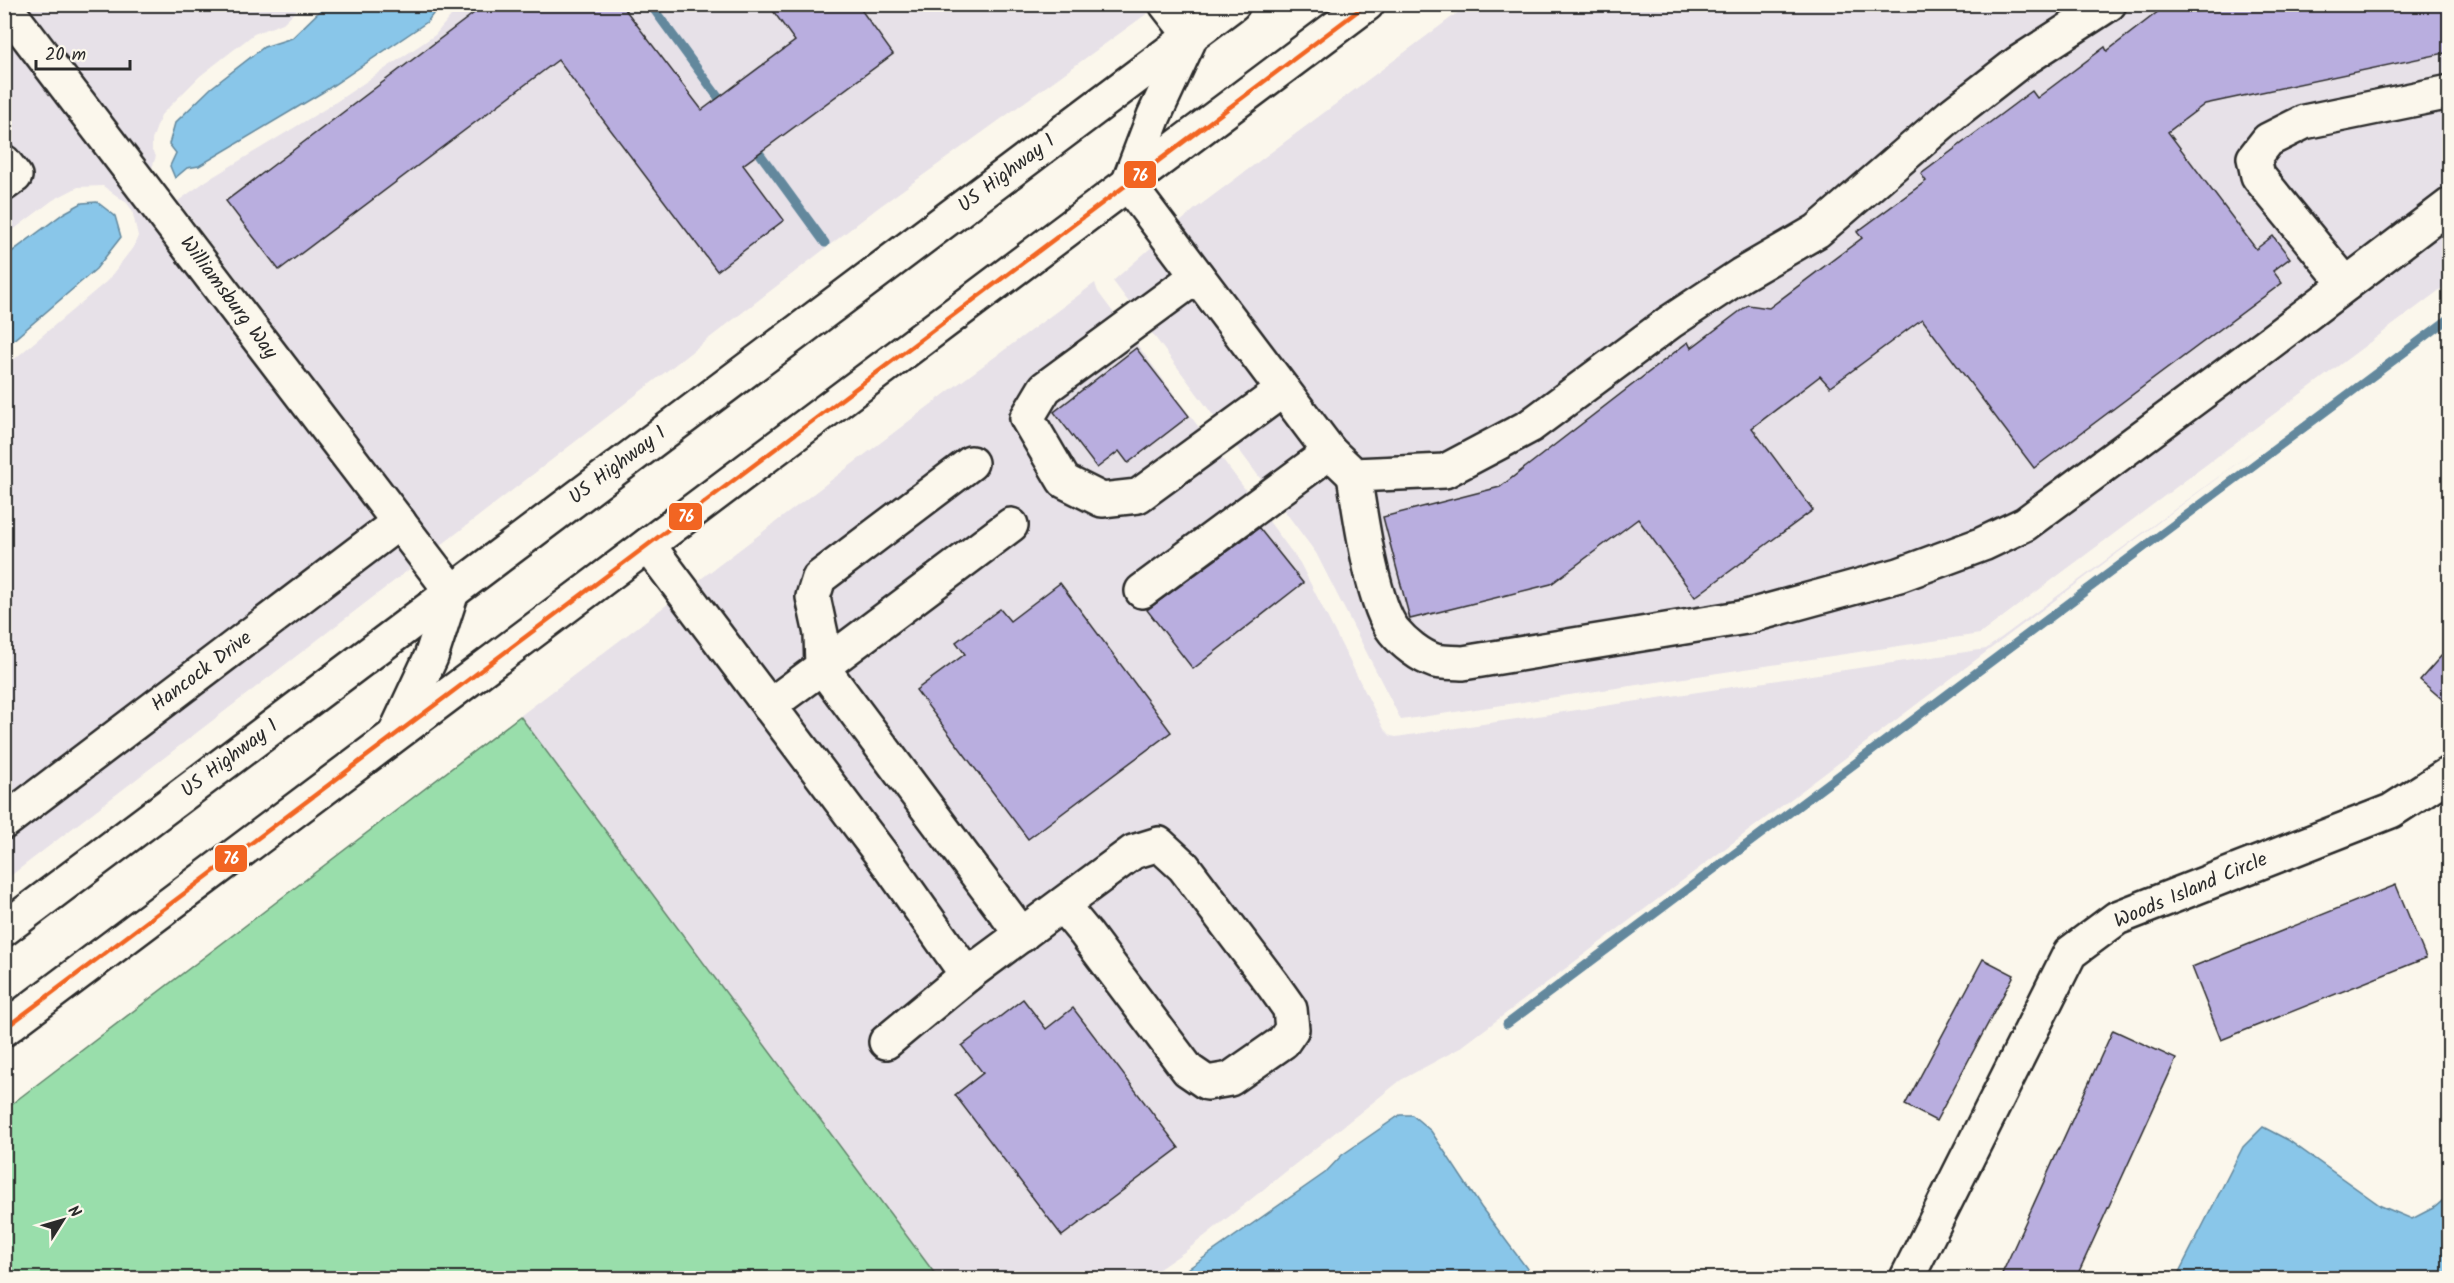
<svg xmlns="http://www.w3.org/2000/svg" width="2454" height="1283" viewBox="0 0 2454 1283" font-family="Kalam,sans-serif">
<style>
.built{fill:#e7e1e8}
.green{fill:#99deab;stroke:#62846b;stroke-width:1.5}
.water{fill:#89c6e9;stroke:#63889d;stroke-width:1.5}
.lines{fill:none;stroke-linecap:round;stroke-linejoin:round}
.stream{stroke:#63889d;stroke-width:9}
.building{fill:#b9aedf;stroke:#2b2b2b;stroke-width:1.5}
.minor-casing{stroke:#2b2b2b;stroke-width:38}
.major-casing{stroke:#2b2b2b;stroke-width:38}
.minor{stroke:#fbf7ec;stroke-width:33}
.major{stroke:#fbf7ec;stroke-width:33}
.bus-1-casing{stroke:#fbf7ec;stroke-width:9}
.bus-1{stroke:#f26522;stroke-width:4.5}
.labels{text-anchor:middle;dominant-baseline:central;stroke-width:4.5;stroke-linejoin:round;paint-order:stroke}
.street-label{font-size:20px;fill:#2b2b2b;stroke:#fbf7ec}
.line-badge{stroke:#fbf7ec;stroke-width:2}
.badge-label{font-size:16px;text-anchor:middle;font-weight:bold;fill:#fff}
</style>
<rect width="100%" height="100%" fill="#fbf7ec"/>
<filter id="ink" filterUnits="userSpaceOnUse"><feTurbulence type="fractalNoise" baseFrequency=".0167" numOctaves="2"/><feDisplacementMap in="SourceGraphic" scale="12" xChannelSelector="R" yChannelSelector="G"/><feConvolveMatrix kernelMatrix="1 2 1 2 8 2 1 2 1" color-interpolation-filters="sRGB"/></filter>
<g filter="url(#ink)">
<!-- built -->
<g class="built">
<polygon points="27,5 302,5 283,23 254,34 200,76 161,115 152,140 152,151 156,156 152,168"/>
<polygon points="460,5 1159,5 879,207 440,546 178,201 206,181 330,106 435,35"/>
<polygon points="1468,5 2449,5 2449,283 1980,634 1401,720 1316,553 1113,281 1195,209"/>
<polygon points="5,35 374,520 5,801 5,367 107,281 134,246 138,236 132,210 127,203 103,186 78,187 53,200 5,236"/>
<polygon points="1095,283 1098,292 1300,563 1384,729 1391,736 1396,737 1986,649 2268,440 1460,1048 1401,1080 1187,1250 1146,1278 938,1278 520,716 950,390"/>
<polygon points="394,546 411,568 5,880 5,842"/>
</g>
<!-- green -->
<polygon class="green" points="520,716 938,1278 5,1278 5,1109"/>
<!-- water -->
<g class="water">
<polygon points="327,4 440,5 427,22 323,92 199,166 187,168 175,178 170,166 176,153 169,144 175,123 211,88 264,47 292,38"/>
<polygon points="97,202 115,216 121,237 96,269 5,347 5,257 64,213 82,203"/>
<polygon points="1400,1115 1412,1115 1431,1131 1481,1207 1534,1278 1175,1278 1325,1173 1342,1155"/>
<polygon points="2263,1127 2288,1140 2381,1206 2412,1219 2435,1207 2449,1195 2449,1278 2176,1278 2243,1147"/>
</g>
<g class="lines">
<!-- stream -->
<g class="stream">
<polyline points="650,4 726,108"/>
<polyline points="752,143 825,243"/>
<polyline points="1507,1024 2450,318"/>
</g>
</g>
<!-- building -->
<g class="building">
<polygon points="486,4 621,4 702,110 795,41 768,4 857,4 893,54 743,165 784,220 717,271 558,60 279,270 226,201"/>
<polygon points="2168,4 2450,4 2450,52 2205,104 2168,132 2256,249 2273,236 2290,258 2273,271 2282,283 2034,468 1922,319 1830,387 1820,376 1752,428 1813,510 1695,597 1638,519 1551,584 1410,619 1383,517 1500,487 1688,342 1691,348 1748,305 1769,308 1862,238 1857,232 1926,181 1921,174 2032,91 2037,98 2105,47 2107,51"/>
<polygon points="1136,348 1189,416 1128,463 1119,451 1097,468 1054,412"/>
<polygon points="1259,528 1303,583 1193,669 1147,610"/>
<polygon points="1060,583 1171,732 1028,839 916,690 965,654 956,642 1000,609 1010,621"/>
<polygon points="2450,646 2450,706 2420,680"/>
<polygon points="2396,885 2426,958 2221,1040 2192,967"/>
<polygon points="1983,959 2014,975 1936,1121 1905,1105"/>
<polygon points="1023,999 1046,1029 1073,1008 1179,1148 1062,1236 955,1095 983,1073 962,1046"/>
<polygon points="2113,1030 2176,1059 2076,1278 2000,1278"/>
</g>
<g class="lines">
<defs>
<g id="minor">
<polyline points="1166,4 1191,36"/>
<polyline points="4,5 452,592"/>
<polyline points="4,162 15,176 4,184"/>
<polyline points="1128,184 1330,452 1354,475 1445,471 1530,426 1670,322 1741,275 1817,231 1950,116 2018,63 2109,4"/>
<polyline points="1197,276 1045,388 1027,418 1064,481 1102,500 1138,496 1283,390"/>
<polyline points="2346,284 2258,176 2254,158 2268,140 2304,122 2450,92"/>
<path d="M1354 475C1360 512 1372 604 1394 631 1404 643 1420 656 1435 661 1443 663 1454 662 1463 663L1746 617 1899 575 1983 544 2025 524 2265 346 2450 205"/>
<polyline points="1011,525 822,667 1022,935"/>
<polyline points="648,545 890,866 967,975 1133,852 1159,844 1184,867 1273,985 1290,1009 1292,1029 1283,1042 1230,1079 1207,1083 1188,1070 1086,934 1062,905"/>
<polyline points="1142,591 1330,452"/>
<polyline points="769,706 822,667 821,634 813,597 819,578 971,463"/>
<polyline points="4,822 399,522"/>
<polyline points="886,1042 967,975"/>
<polyline points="1907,1278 2070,953 2117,918 2391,811 2450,773"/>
</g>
<g id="major">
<polyline points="1128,184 1154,116 1189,41"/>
<polyline points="396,732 431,657 452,592"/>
<polyline points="4,929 1233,4"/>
<polyline points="4,1029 1367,4"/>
</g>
</defs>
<!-- minor casing -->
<use href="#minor" class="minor-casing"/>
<!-- major casing -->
<use href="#major" class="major-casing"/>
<!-- minor -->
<use href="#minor" class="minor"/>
<!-- major -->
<use href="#major" class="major"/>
<defs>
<polyline id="bus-1" points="4,1029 1367,4"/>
</defs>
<!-- bus-1 casing -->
<use href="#bus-1" class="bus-1-casing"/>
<!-- bus-1 -->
<use href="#bus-1" class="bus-1"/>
</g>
</g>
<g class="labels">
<!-- street labels -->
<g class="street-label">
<text transform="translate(1007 174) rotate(-37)">US Highway 1</text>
<text transform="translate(228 298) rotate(53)">Williamsburg Way</text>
<text transform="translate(618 466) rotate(-37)">US Highway 1</text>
<text transform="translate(202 672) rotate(-37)">Hancock Drive</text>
<text transform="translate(230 759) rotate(-37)">US Highway 1</text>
<text transform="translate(2191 891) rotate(-23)">Woods Island Circle</text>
</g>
</g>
<g class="line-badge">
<rect x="1123" y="160" width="34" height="29" rx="6" fill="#f26522"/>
<rect x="668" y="502" width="35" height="29" rx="6" fill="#f26522"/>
<rect x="214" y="844" width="34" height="29" rx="6" fill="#f26522"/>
</g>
<g class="badge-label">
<text x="1140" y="181">76</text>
<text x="686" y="522">76</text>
<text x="231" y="864">76</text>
</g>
<!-- margin -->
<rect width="2454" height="1283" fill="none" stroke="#fbf7ec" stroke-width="24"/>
<rect x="12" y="12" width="2430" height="1259" fill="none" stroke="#2b2b2b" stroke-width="2" filter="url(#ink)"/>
<!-- north arrow -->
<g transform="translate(63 1220) rotate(53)" stroke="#fbf7ec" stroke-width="4.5" paint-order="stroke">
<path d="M0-4.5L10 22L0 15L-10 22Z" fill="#2b2b2b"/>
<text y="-9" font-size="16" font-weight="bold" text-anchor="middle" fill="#2b2b2b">N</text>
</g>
<!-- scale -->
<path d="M36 60v9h94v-9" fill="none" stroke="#2b2b2b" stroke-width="3"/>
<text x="45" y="60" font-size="18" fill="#2b2b2b" stroke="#fbf7ec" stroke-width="4.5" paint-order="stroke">20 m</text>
</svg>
